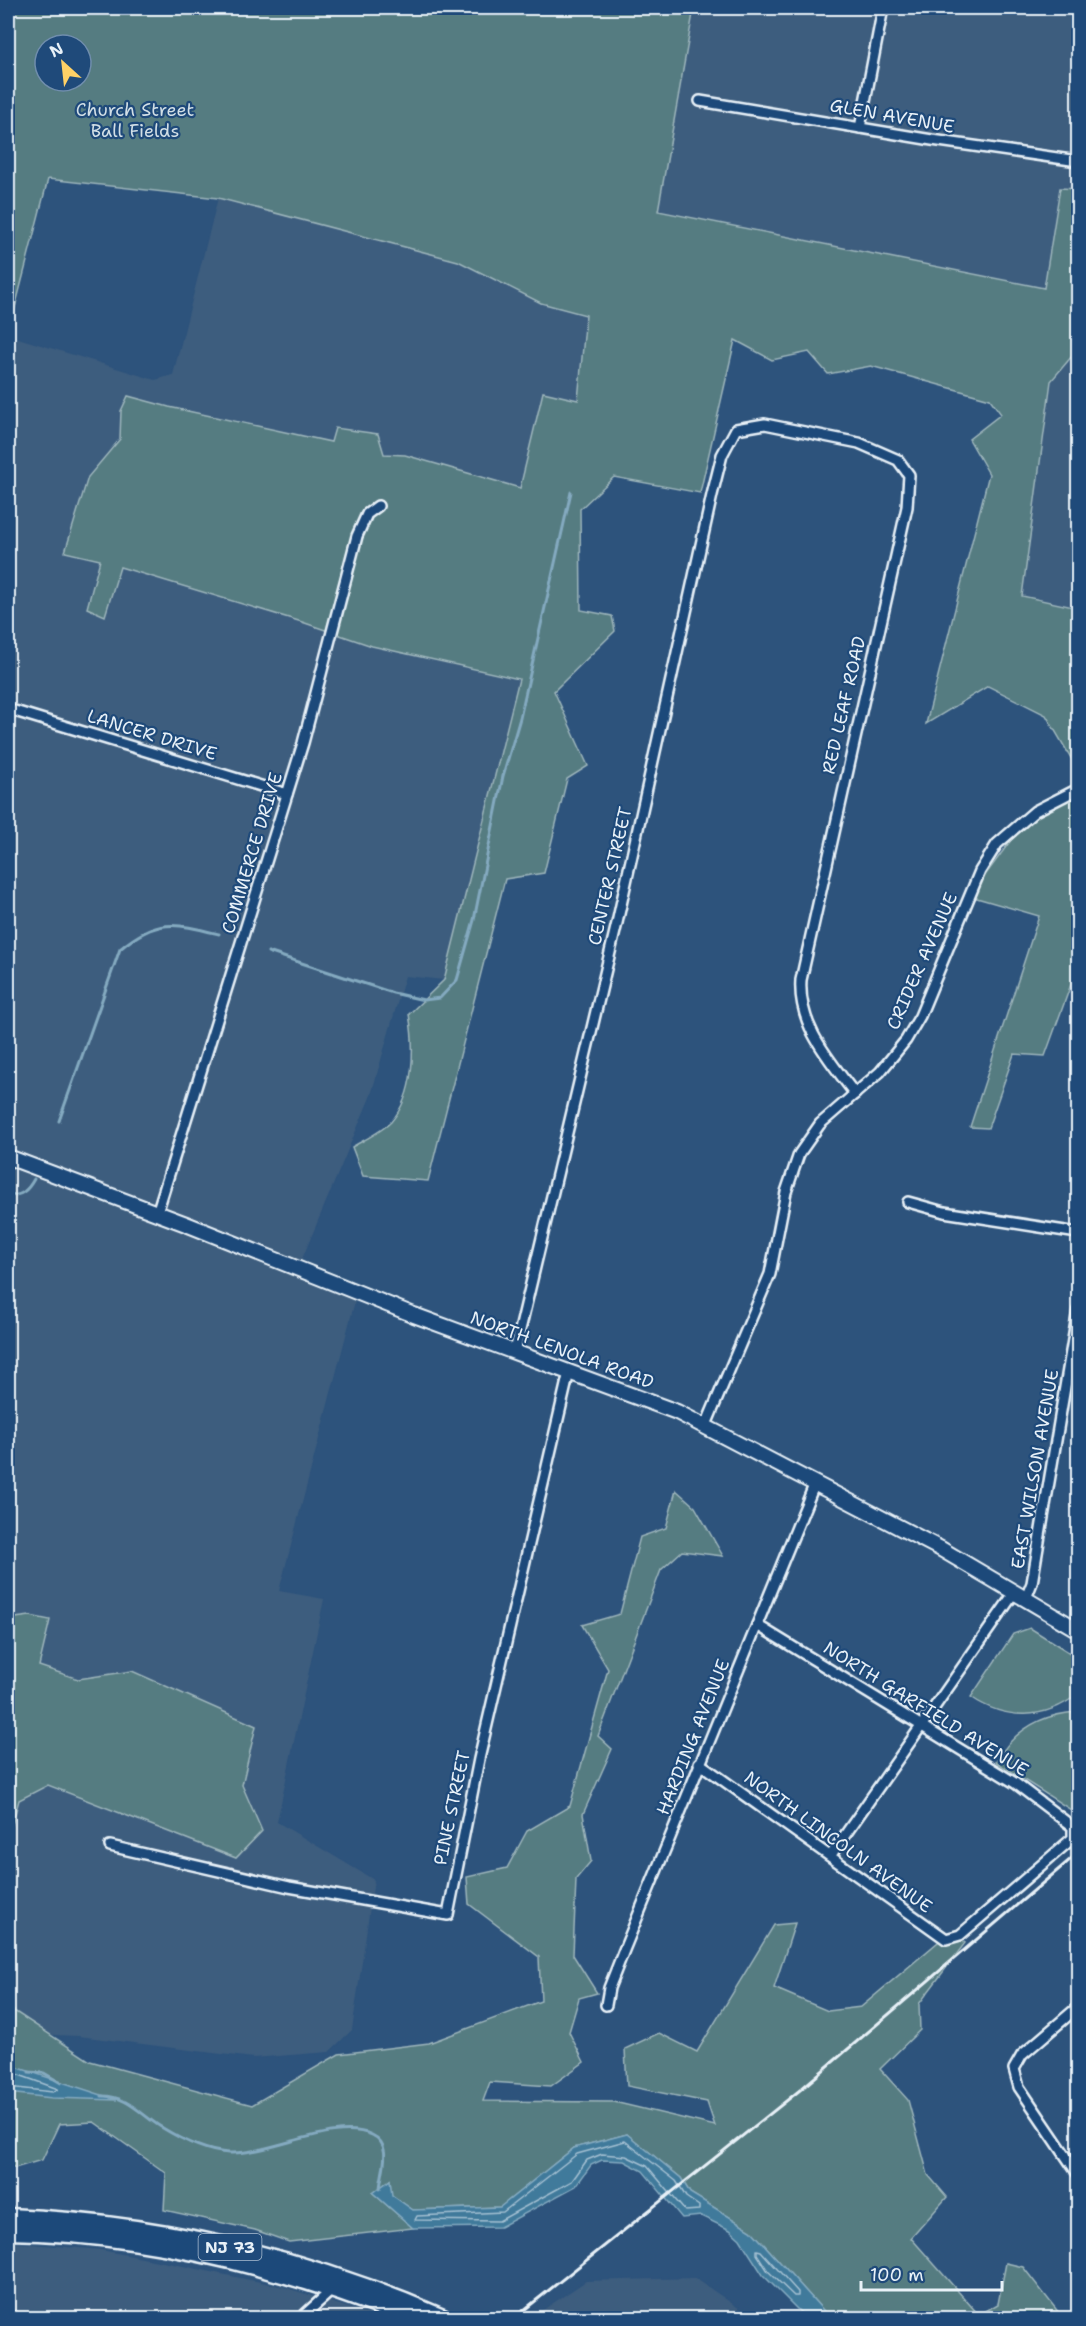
<svg xmlns="http://www.w3.org/2000/svg" width="1086" height="2326" viewBox="0 0 1086 2326" font-family="'Shantell Sans',sans-serif">
<style>
.built{fill:#3d5d7e}
.green{fill:#557b81;stroke:#9eb6bc;stroke-width:1.5;fill-rule:evenodd}
.water{fill:#417a9b;stroke:#84aac0;stroke-width:1.5}
.lines{fill:none;stroke-linecap:round;stroke-linejoin:round}
.shore{stroke:#a5c1d3;stroke-width:1.5}
.stream{stroke:#84aac0;stroke-width:3}
.street-casing{stroke:#e8f1f8;stroke-width:14}
.secondary-casing{stroke:#e8f1f8;stroke-width:18}
.highway-casing{stroke:#e8f1f8;stroke-width:21}
.street{stroke:#1f4a7a;stroke-width:9}
.secondary{stroke:#1f4a7a;stroke-width:14}
.highway{stroke:#1f4a7a;stroke-width:16}
.rail{stroke:#e8f1f8;stroke-width:3}
.labels{text-anchor:middle;dominant-baseline:central;stroke-width:4.5;stroke-linejoin:round;paint-order:stroke}
.shield{fill:#1f4a7a;stroke:#acbfd2;stroke-width:1.5}
.shield-label{font-size:16px;font-weight:bold;fill:#e8f1f8}
.park-label{font-size:18px;fill:#d2dfe6;stroke:#1f4a7a}
.street-label{font-size:18px;fill:#e8f1f8;stroke:#1f4a7a}
</style>
<rect width="100%" height="100%" fill="#2d537c"/>
<filter id="ink" filterUnits="userSpaceOnUse"><feTurbulence type="fractalNoise" baseFrequency=".0167" numOctaves="2"/><feDisplacementMap in="SourceGraphic" scale="12" xChannelSelector="R" yChannelSelector="G"/><feConvolveMatrix kernelMatrix="1 2 1 2 8 2 1 2 1" color-interpolation-filters="sRGB"/></filter>
<g filter="url(#ink)">
<!-- built -->
<g class="built">
<polygon points="695,8 1078,8 1078,637 1007,624 1067,292 657,211"/>
<polygon points="218,198 600,292 582,400 519,679 444,980 405,976 371,1095 296,1273 355,1301 279,1591 324,1599 277,1822 374,1880 352,2030 329,2052 253,2058 79,2036 8,2033 8,335 155,380 173,375"/>
<polygon points="8,2242 101,2250 183,2266 284,2287 380,2318 8,2318"/>
<polygon points="695,2278 753,2318 531,2318 586,2281"/>
</g>
<!-- green -->
<g class="green">
<path d="M8 8H694L658 211 1044 288 1060 188 1078 189V349L1051 381 1022 596 1078 608V770L1046 715 988 686 926 724 989 474 969 439 1001 414 990 399 871 366 828 374 809 352 772 360 735 340 700 493 614 477 580 509 581 610 612 616 615 631 554 691 588 766 567 779 544 873 505 879 428 1181 363 1176 352 1147C364 1140 381 1132 391 1122 415 1094 415 1048 409 1014L444 980 519 679 372 646 302 622 120 567 105 616 87 608 100 560 65 552 88 477 120 439 121 411 128 396 169 407 331 442 335 428 378 434 384 454 405 455 520 488 543 392 578 400 586 315 541 303 458 261 218 198 48 179 8 335ZM45 45H81V81H45Z"/>
<polygon points="1078,794 1078,965 1045,1056 1014,1054 988,1128 970,1127 1039,916 970,896 1028,817"/>
<polygon points="676,1490 695,1507 723,1556 682,1551 661,1570 598,1736 612,1749 583,1814 591,1861 576,1879 573,1955 597,1993 579,1998 569,2032 584,2062 551,2086 490,2082 483,2101 614,2102 715,2126 707,2102 627,2086 625,2049 659,2033 697,2052 774,1925 795,1923 774,1988 828,2011 861,2007 950,1932 965,1943 919,2004 920,2030 880,2069 908,2100 928,2175 947,2197 911,2238 979,2315 998,2304 1006,2263 1023,2267 1063,2318 830,2318 751,2230 690,2193 681,2178 627,2134 574,2148 501,2207 413,2210 391,2195 390,2180 373,2193 413,2228 289,2242 255,2230 164,2210 166,2173 94,2122 59,2124 42,2160 15,2168 8,2163 8,2007 90,2061 252,2105 339,2054 429,2043 541,2001 539,1957 469,1904 467,1877 507,1868 527,1831 570,1806 608,1669 582,1625 620,1614 640,1537 666,1528"/>
<polygon points="30,1616 50,1620 39,1666 78,1679 132,1671 256,1726 242,1785 262,1831 236,1858 48,1785 19,1800 8,1838 8,1619"/>
<path d="M1030 1628 1078 1658V1694C1045 1720 1006 1721 971 1697L1013 1634Z"/>
<path d="M1078 1712V1808L1071 1810 996 1762C1014 1729 1042 1714 1078 1712Z"/>
</g>
<!-- water -->
<g class="water">
<polygon points="8,2065 19,2068 117,2100 52,2098 8,2093"/>
<polygon points="627,2134 681,2178 690,2193 751,2230 830,2318 806,2318 763,2275 740,2239 730,2230 701,2216 682,2218 643,2171 624,2161 602,2160 591,2165 576,2186 500,2227 413,2228 373,2193 390,2180 392,2195 413,2210 500,2207 574,2148"/>
</g>
<g class="lines">
<!-- shore -->
<g class="shore">
<polyline points="8,2071 58,2089 53,2092 8,2087"/>
<polygon points="625,2141 676,2181 686,2197 699,2206 699,2210 685,2211 647,2166 626,2156 602,2154 587,2160 572,2181 499,2221 415,2220 417,2216 503,2212 577,2154"/>
<polygon points="757,2250 761,2251 798,2292 798,2296 794,2296 768,2271 757,2254"/>
</g>
<!-- stream -->
<g class="stream">
<polyline points="268,952 393,993 424,1000 440,998 457,980 474,920 503,776 520,718 571,492"/>
<path d="M59 1121 120 949C157 918 175 923 219 934"/>
<path d="M8 1195C21 1197 28 1190 34 1179"/>
<polyline points="29,2072 44,2073 61,2083"/>
<path d="M102 2096C128 2096 140 2114 161 2127 179 2138 206 2152 229 2153 271 2155 335 2118 372 2135 394 2145 381 2171 380 2189"/>
</g>
<defs>
<g id="street">
<polyline points="700,101 932,140 1078,161"/>
<polyline points="860,128 883,8"/>
<polyline points="8,709 287,794"/>
<polyline points="908,1202 944,1212 1078,1233"/>
<polyline points="157,1213 303,743 357,536 367,514 378,506"/>
<path d="M515 1351 617 923 712 495 722 455 736 429 765 424 859 443 898 460 909 475 907 507 801 980C798 1026 829 1059 855 1094"/>
<polyline points="706,1425 770,1274 786,1192 799,1154 820,1124 880,1072 906,1040 920,1016 980,871 997,844 1035,811 1078,789"/>
<polyline points="1026,1598 1032,1583 1078,1310"/>
<polyline points="699,1763 946,1939 960,1935 1073,1838 1073,1827 1015,1783 757,1625"/>
<polyline points="110,1846 289,1887 448,1915 479,1759 569,1372"/>
<polyline points="831,1855 1015,1592"/>
<polyline points="606,2005 609,1988 624,1950 815,1483"/>
<polyline points="1078,2007 1022,2055 1014,2069 1019,2087 1078,2174"/>
<polyline points="8,2314 14,2318"/>
<polyline points="301,2318 332,2290"/>
</g>
<polyline id="secondary" points="8,1157 186,1224 414,1315 677,1412 941,1549 1078,1630"/>
<g id="highway">
<path d="M8 2217C158 2223 306 2258 443 2318"/>
<path d="M8 2231C145 2233 283 2267 410 2318"/>
</g>
</defs>
<!-- street casing -->
<use href="#street" class="street-casing"/>
<!-- secondary casing -->
<use href="#secondary" class="secondary-casing"/>
<!-- highway casing -->
<use href="#highway" class="highway-casing"/>
<!-- street -->
<use href="#street" class="street"/>
<!-- secondary -->
<use href="#secondary" class="secondary"/>
<!-- highway -->
<use href="#highway" class="highway"/>
<!-- rail -->
<polyline class="rail" points="514,2318 800,2090 1078,1853"/>
</g>
</g>
<g class="labels">
<!-- shield labels -->
<rect class="shield" x="198.5" y="2234" width="63" height="26" rx="4.5"/>
<g class="shield-label">
<text x="230" y="2247">NJ 73</text>
</g>
<!-- park labels -->
<g class="park-label">
<text x="135" y="110">Church Street<tspan x="135" dy="21">Ball Fields</tspan></text>
</g>
<!-- street labels -->
<g class="street-label">
<text transform="translate(892 116) rotate(10)">GLEN AVENUE</text>
<text transform="translate(844 705) rotate(-77)">RED LEAF ROAD</text>
<text transform="translate(152 735) rotate(17)">LANCER DRIVE</text>
<text transform="translate(252 853) rotate(-73)">COMMERCE DRIVE</text>
<text transform="translate(610 876) rotate(-77)">CENTER STREET</text>
<text transform="translate(922 961) rotate(-66)">CRIDER AVENUE</text>
<text transform="translate(562 1350) rotate(20)">NORTH LENOLA ROAD</text>
<text transform="translate(1035 1469) rotate(-80)">EAST WILSON AVENUE</text>
<text transform="translate(926 1709) rotate(32)">NORTH GARFIELD AVENUE</text>
<text transform="translate(693 1737) rotate(-68)">HARDING AVENUE</text>
<text transform="translate(452 1808) rotate(-78)">PINE STREET</text>
<text transform="translate(838 1842) rotate(36)">NORTH LINCOLN AVENUE</text>
</g>
</g>
<!-- margin -->
<rect width="1086" height="2326" fill="none" stroke="#1f4a7a" stroke-width="30"/>
<rect x="15" y="15" width="1056" height="2296" fill="none" stroke="#e8f1f8" stroke-width="2" filter="url(#ink)"/>
<!-- north arrow -->
<g transform="translate(63 63) rotate(333)"><circle r="28" fill="#1f4a7a" stroke="#6f8dac" stroke-width="1.5"/>
<path d="M0-4.5L10 22L0 15L-10 22Z" fill="#ffd166"/>
<text y="-9" font-size="16" font-weight="bold" text-anchor="middle" fill="#e8f1f8">N</text>
</g>
<!-- scale -->
<path d="M861 2281v9h141v-9" fill="none" stroke="#e8f1f8" stroke-width="3"/>
<text x="870" y="2281" font-size="18" fill="#e8f1f8" stroke="#1f4a7a" stroke-width="4.5" paint-order="stroke">100 m</text>
</svg>
